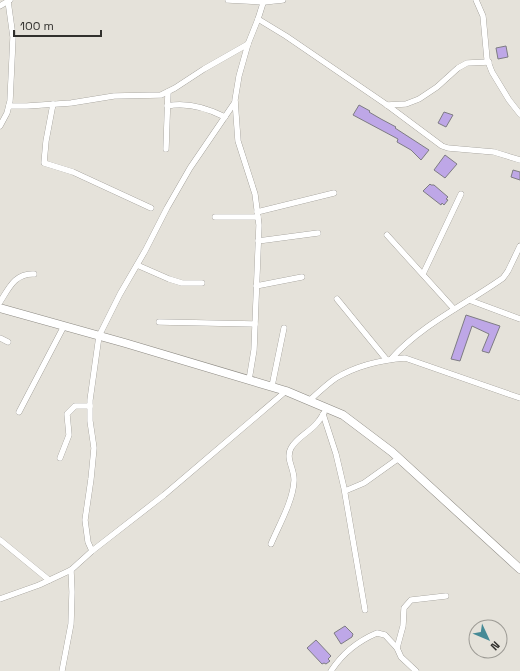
<svg xmlns="http://www.w3.org/2000/svg" width="520" height="671" viewBox="0 0 520 671" font-family="'Space Grotesk',sans-serif">
<style>
.building{fill:#bea7e7;stroke:#7e7c83}
.lines{fill:none;stroke-linecap:round;stroke-linejoin:round}
.minor-casing{stroke:#8c8982;stroke-width:6}
.secondary-casing{stroke:#8c8982;stroke-width:9}
.minor{stroke:#fff;stroke-width:5.5}
.secondary{stroke:#fff;stroke-width:8}
</style>
<rect width="100%" height="100%" fill="#e5e2da"/>
<!-- building -->
<g class="building">
<polygon points="506,46 508,57 498,59 496,48"/>
<polygon points="359,105 370,111 369,112 381,119 396,127 395,128 429,150 421,160 411,150 397,142 398,139 353,115"/>
<polygon points="444,112 453,115 446,127 438,123"/>
<polygon points="445,155 457,164 445,178 434,170"/>
<polygon points="513,170 520,172 520,180 511,177"/>
<polygon points="430,184 431,185 434,185 448,197 446,199 448,200 444,205 442,203 441,205 423,191"/>
<polygon points="466,315 500,326 489,353 482,351 489,334 472,326 460,361 451,359"/>
<polygon points="345,626 353,634 352,637 341,644 334,633"/>
<polygon points="316,640 331,656 328,659 330,661 326,664 324,663 322,664 307,648"/>
</g>
<g class="lines">
<defs>
<g id="minor">
<polyline points="228,0 264,2 283,0"/>
<polyline points="264,0 258,19 286,36 387,105 442,146 448,148 494,152 520,160"/>
<polyline points="476,0 483,16 487,59 492,72 509,100 520,114"/>
<polyline points="0,6 10,0"/>
<polyline points="53,104 46,141 44,163 73,172 151,208"/>
<polyline points="387,105 406,104 419,99 437,87 458,68 467,63 489,62"/>
<polyline points="9,106 27,106 71,103 114,96 161,95 175,88 204,69 248,44"/>
<path d="M167 106C187 102 207 108 225 117"/>
<polyline points="0,126 7,113 10,101 13,37 8,1"/>
<polyline points="166,149 168,92"/>
<polyline points="257,212 334,193"/>
<polyline points="215,217 258,217"/>
<polyline points="387,235 454,309"/>
<polyline points="258,241 318,233"/>
<polyline points="137,265 169,279 182,283 202,283"/>
<polyline points="423,274 461,194"/>
<polyline points="256,286 302,277"/>
<polyline points="337,299 386,359"/>
<polyline points="469,300 520,319"/>
<path d="M0 302C9 288 15 273 34 274"/>
<polyline points="159,322 255,324"/>
<polyline points="0,338 8,342"/>
<path d="M391 359C422 324 465 305 503 278L508 271 520 246"/>
<polyline points="249,380 254,350 259,225 255,194 238,141 235,100 239,76 248,44 258,19"/>
<polyline points="272,386 284,328"/>
<path d="M310 400C318 393 327 384 336 378 358 365 380 360 405 358L520 398"/>
<polyline points="19,412 64,326"/>
<polyline points="323,414 336,454 344,488 365,610"/>
<polyline points="60,458 69,435 67,414 75,406 90,406"/>
<polyline points="345,491 364,483 399,458"/>
<polyline points="0,540 49,580"/>
<path d="M271 544C279 525 293 501 294 481 295 469 285 459 291 448 297 437 310 432 317 423 320 420 322 416 324 413"/>
<polyline points="92,551 88,542 85,520 91,479 94,448 90,421 90,400 99,336 120,294 145,251 167,208 190,168 235,102"/>
<polyline points="0,599 39,585 71,570 92,551 164,495 286,391"/>
<polyline points="62,671 71,624 72,592 71,570"/>
<path d="M331 671C342 654 358 641 377 633L385 635 397 648"/>
<polyline points="416,671 401,657 397,648 403,626 404,608 411,600 446,596"/>
</g>
<polyline id="secondary" points="0,308 125,343 286,391 343,415 392,452 520,569"/>
</defs>
<!-- minor casing -->
<use href="#minor" class="minor-casing"/>
<!-- secondary casing -->
<use href="#secondary" class="secondary-casing"/>
<!-- minor -->
<use href="#minor" class="minor"/>
<!-- secondary -->
<use href="#secondary" class="secondary"/>
</g>
<!-- north arrow -->
<g transform="translate(488 639) rotate(134)"><circle r="19" fill="#e5e2da" stroke="#9d9b95"/>
<path d="M0-3L7 15L0 10L-7 15Z" fill="#458a96"/>
<text y="-6" font-size="11" font-weight="bold" text-anchor="middle" fill="#31302d">N</text>
</g>
<!-- scale -->
<path d="M14 30v6h87v-6" fill="none" stroke="#31302d" stroke-width="2"/>
<text x="20" y="30" font-size="12" fill="#31302d" stroke="#e5e2da" stroke-width="3" paint-order="stroke">100 m</text>
</svg>
